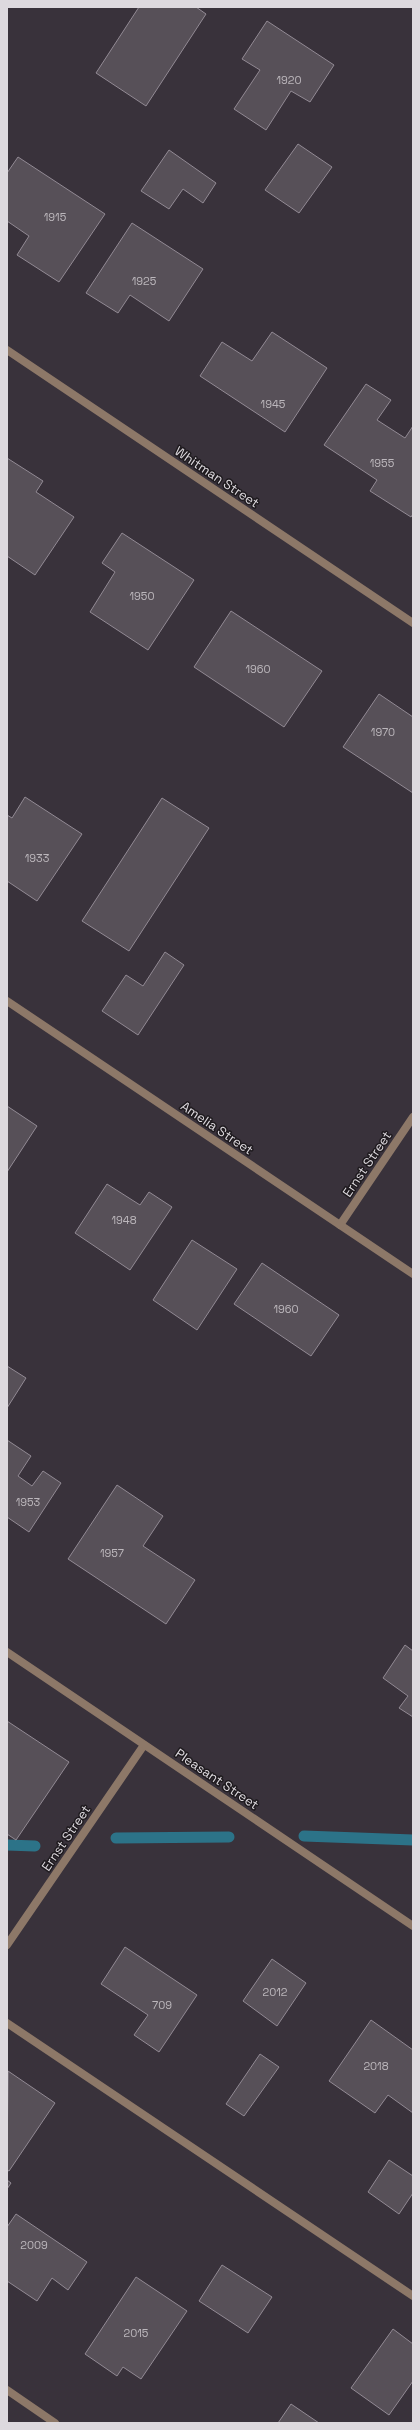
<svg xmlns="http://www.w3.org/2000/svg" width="420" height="2430" viewBox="0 0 420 2430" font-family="'Space Grotesk',sans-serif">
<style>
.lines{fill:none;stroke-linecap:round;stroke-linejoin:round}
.stream{stroke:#2c7388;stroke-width:11}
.building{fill:#575058;stroke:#928a94}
.service{stroke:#8d7868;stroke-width:8}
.minor{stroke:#8d7868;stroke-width:8}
.tertiary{stroke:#8d7868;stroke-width:8}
.labels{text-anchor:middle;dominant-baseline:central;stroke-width:3;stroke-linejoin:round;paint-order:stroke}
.number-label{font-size:11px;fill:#bcb7bc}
.street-label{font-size:13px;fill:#ddd9de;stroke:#1f1b1f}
</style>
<rect width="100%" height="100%" fill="#39323b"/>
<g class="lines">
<!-- stream -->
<g class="stream">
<polyline points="304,1836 413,1840"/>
<polyline points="116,1838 229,1837"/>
<polyline points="7,1845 35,1846"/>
</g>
</g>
<!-- building -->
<g class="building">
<polygon points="139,7 196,7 206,14 146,106 96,73"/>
<polygon points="267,21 334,65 310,102 291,91 266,130 234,109 260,70 242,59"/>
<polygon points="298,144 332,167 299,213 265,190"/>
<polygon points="169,150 216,183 203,203 183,189 169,209 141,191"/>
<polygon points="18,157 105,214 59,282 17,255 29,236 7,221 7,173"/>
<polygon points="132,223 203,269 169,321 130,295 118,313 86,293"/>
<polygon points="272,332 327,368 285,432 200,376 222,342 252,361"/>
<polygon points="366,384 391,400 377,420 405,438 413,426 413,514 411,517 370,491 377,480 324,445"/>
<polygon points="7,458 43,481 36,492 74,517 35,575 7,556"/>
<polygon points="122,533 194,580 148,650 90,612 115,572 102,563"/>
<polygon points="231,611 322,671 284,727 194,667"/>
<polygon points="379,694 413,717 413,793 343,747"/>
<polygon points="25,797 82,834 37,901 7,881 7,815 12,818"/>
<polygon points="162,798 209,828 129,951 82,921"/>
<polygon points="165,952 184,965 138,1035 102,1011 126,975 143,986"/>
<polygon points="7,1106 37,1126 7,1172"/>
<polygon points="107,1184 140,1205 149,1192 172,1207 130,1270 75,1233"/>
<polygon points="192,1240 237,1269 197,1330 153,1300"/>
<polygon points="262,1263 339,1315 311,1356 234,1304"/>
<polygon points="7,1366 26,1378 7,1408"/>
<polygon points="7,1440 31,1456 18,1476 32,1486 43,1471 61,1483 29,1532 7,1517"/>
<polygon points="117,1485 163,1516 143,1546 195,1580 166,1624 68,1559"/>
<polygon points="405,1645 413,1651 413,1717 399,1708 408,1696 383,1678"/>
<polygon points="7,1721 69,1762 16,1840 7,1834"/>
<polygon points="125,1947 197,1995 159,2052 134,2035 148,2015 101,1984"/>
<polygon points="272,1959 306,1983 277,2026 243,2001"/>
<polygon points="371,2020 413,2050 413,2113 388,2095 375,2113 329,2081"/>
<polygon points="260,2054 279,2067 244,2116 226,2104"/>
<polygon points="8,2071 55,2103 9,2171 7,2170"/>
<polygon points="389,2160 413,2176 413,2193 399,2214 368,2192"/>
<polygon points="7,2180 11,2183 7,2189"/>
<polygon points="16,2214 87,2262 68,2290 52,2278 37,2301 7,2281 7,2227"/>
<polygon points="222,2265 272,2297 248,2333 199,2301"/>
<polygon points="136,2277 187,2311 141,2379 123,2367 117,2376 85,2354"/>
<polygon points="393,2329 413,2344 413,2381 389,2415 351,2388"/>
<polygon points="291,2404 319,2423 278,2423"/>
</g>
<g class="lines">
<!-- service -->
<polyline class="service" points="7,2023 413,2296"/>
<!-- minor -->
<g class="minor">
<polyline points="7,350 413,623"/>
<polyline points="7,1001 413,1274"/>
<polyline points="340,1225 413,1117"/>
<polyline points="7,1945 144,1745"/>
<polyline points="7,2390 55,2423"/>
</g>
<!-- tertiary -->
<polyline class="tertiary" points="7,1652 413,1926"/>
</g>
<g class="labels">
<!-- number labels -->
<g class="number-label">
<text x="289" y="80">1920</text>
<text x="55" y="217">1915</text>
<text x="144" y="281">1925</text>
<text x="273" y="404">1945</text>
<text x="382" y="463">1955</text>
<text x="142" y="596">1950</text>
<text x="258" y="669">1960</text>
<text x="383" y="732">1970</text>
<text x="37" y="858">1933</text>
<text x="124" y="1220">1948</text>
<text x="286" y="1309">1960</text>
<text x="28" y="1502">1953</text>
<text x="112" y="1553">1957</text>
<text x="275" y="1992">2012</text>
<text x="162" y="2005">709</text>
<text x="376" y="2066">2018</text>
<text x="34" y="2245">2009</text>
<text x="136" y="2333">2015</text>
</g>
<!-- street labels -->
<g class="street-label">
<text transform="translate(217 477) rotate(34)">Whitman Street</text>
<text transform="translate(217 1128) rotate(34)">Amelia Street</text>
<text transform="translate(367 1164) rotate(-56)">Ernst Street</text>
<text transform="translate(217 1779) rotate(34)">Pleasant Street</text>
<text transform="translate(66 1838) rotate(-56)">Ernst Street</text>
</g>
</g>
<!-- border -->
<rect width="420" height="2430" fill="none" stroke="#ddd9de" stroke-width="16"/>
</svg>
